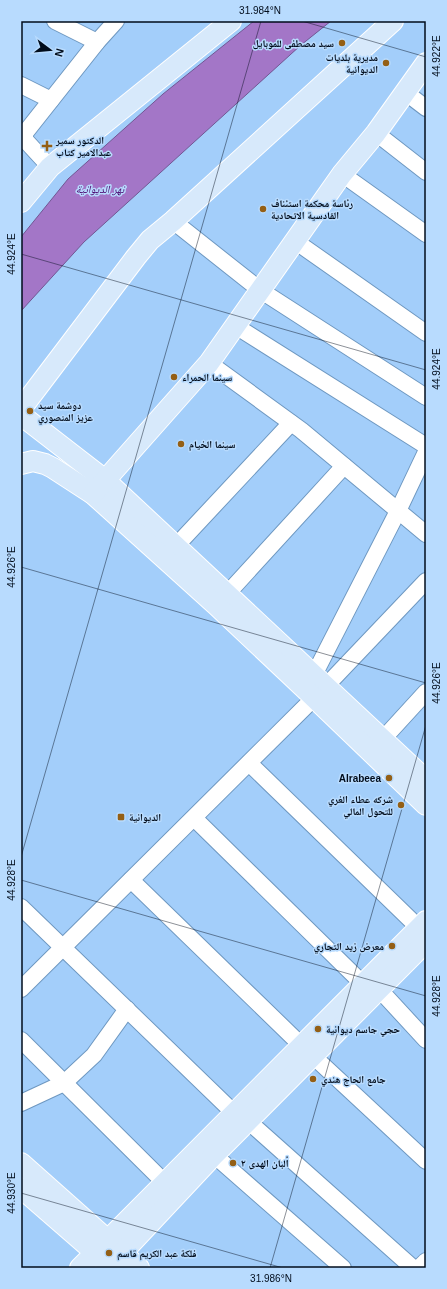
<svg xmlns="http://www.w3.org/2000/svg" width="447" height="1289" viewBox="0 0 447 1289" font-family="Arial,'Noto Naskh Arabic',sans-serif">
<style>
.water{fill:#a376c7;stroke:#725693}
.lines{fill:none;stroke-linecap:round;stroke-linejoin:round}
.minor-casing{stroke:#6e98c1;stroke-width:18}
.major-casing{stroke:#fff;stroke-width:22}
.minor{stroke:#fff;stroke-width:16}
.major{stroke:#d7e9fb;stroke-width:20}
.ticks{fill:none;stroke:#010c1b;stroke-width:1;stroke-opacity:0.45}
.poi-dot{fill:#945f15;stroke:#b8dbfe;stroke-width:1.5}
.labels{text-anchor:middle;dominant-baseline:central;stroke-width:3;stroke-linejoin:round;paint-order:stroke}
.poi-label{font-size:10px;font-weight:bold;fill:#010c1b;stroke:#b8dbfe;text-anchor:start}
.water-label{font-size:11px;font-style:italic;fill:#48016b;stroke:#b8dbfe}
.neatline{fill:none;stroke:#010c1b;stroke-width:1.5}
.ticks-label{font-size:10px;text-anchor:middle;fill:#010c1b}
</style>
<rect width="100%" height="100%" fill="#a3cefa"/>
<!-- water -->
<polygon class="water" points="254,21 331,21 301,45 84,242 21,311 21,237 68,179 163,94"/>
<g class="lines">
<defs>
<g id="minor">
<polyline points="55,21 97,42"/>
<polyline points="21,85 51,100"/>
<polyline points="405,92 426,108"/>
<polyline points="376,133 426,172"/>
<polyline points="50,167 27,142 25,139 25,133 97,42 116,21"/>
<polyline points="342,174 426,234"/>
<polyline points="173,221 260,290 426,397"/>
<polyline points="295,241 426,333"/>
<polyline points="234,325 426,446"/>
<polyline points="209,363 301,430 426,534"/>
<polyline points="176,546 291,423"/>
<polyline points="227,594 344,466"/>
<polyline points="314,675 398,511 426,452"/>
<polyline points="326,686 426,581"/>
<polyline points="383,739 426,692"/>
<polyline points="249,763 419,928"/>
<polyline points="194,818 363,984"/>
<polyline points="131,880 301,1045"/>
<polyline points="21,907 234,1113"/>
<polyline points="21,989 314,698"/>
<polyline points="379,989 426,1040"/>
<polyline points="21,1040 165,1183"/>
<polyline points="313,1056 426,1161"/>
<polyline points="21,1103 64,1083 94,1055 127,1009"/>
<polyline points="248,1121 413,1268"/>
<polyline points="214,1155 343,1268"/>
<polyline points="419,1268 426,1261"/>
</g>
<g id="major">
<polyline points="21,202 50,167 231,21"/>
<polyline points="21,409 136,257 150,240 173,221 393,21"/>
<polyline points="21,415 105,480 426,780"/>
<polyline points="21,464 33,461 45,464 53,468 93,494 215,604 303,687 426,805"/>
<polyline points="93,494 209,363 342,174 376,133 426,63"/>
<polyline points="21,1163 139,1268"/>
<polyline points="21,1188 105,1261"/>
<polyline points="80,1268 426,921"/>
<polyline points="108,1268 214,1155 426,942"/>
</g>
</defs>
<!-- minor casing -->
<use href="#minor" class="minor-casing"/>
<!-- major casing -->
<use href="#major" class="major-casing"/>
<!-- minor -->
<use href="#minor" class="minor"/>
<!-- major -->
<use href="#major" class="major"/>
</g>
<!-- ticks -->
<path class="ticks" d="M302 21 426 57M21 254 426 370M21 567 426 683M21 857 261 21M21 880 426 996M21 1193 283 1268M270 1268 426 725"/>
<!-- markers -->
<g class="poi-dot">
<circle cx="342" cy="43" r="4"/>
<circle cx="386" cy="63" r="4"/>
<path d="M45 140h4v4h4v4h-4v4h-4v-4h-4v-4h4z"/>
<circle cx="263" cy="209" r="4"/>
<circle cx="174" cy="377" r="4"/>
<circle cx="30" cy="411" r="4"/>
<circle cx="181" cy="444" r="4"/>
<circle cx="389" cy="778" r="4"/>
<circle cx="401" cy="805" r="4"/>
<rect x="117" y="813" width="8" height="8" rx="2"/>
<circle cx="392" cy="946" r="4"/>
<circle cx="318" cy="1029" r="4"/>
<circle cx="313" cy="1079" r="4"/>
<circle cx="233" cy="1163" r="4"/>
<circle cx="109" cy="1253" r="4"/>
</g>
<g class="labels">
<!-- poi labels -->
<g class="poi-label">
<text x="334" y="43" text-anchor="end">سيد مصطفى للموبايل</text>
<text x="378" y="57" text-anchor="end">مديرية بلديات<tspan x="378" dy="12">الديوانية</tspan></text>
<text x="56" y="140">الدكتور سمير<tspan x="56" dy="12">عبدالامير كتاب</tspan></text>
<text x="271" y="203">رئاسة محكمة استئناف<tspan x="271" dy="12">القادسية الاتحادية</tspan></text>
<text x="182" y="377">سينما الحمراء</text>
<text x="38" y="405">دوشمة سيد<tspan x="38" dy="12">عزيز المنصوري</tspan></text>
<text x="189" y="444">سينما الخيام</text>
<text x="381" y="778" text-anchor="end">Alrabeea</text>
<text x="393" y="799" text-anchor="end">شركه عطاء الغري<tspan x="393" dy="12">للتحول المالي</tspan></text>
<text x="129" y="817">الديوانية</text>
<text x="384" y="946" text-anchor="end">معرض زيد التجاري</text>
<text x="326" y="1029">حجي جاسم ديوانية</text>
<text x="321" y="1079">جامع الحاج هندي</text>
<text x="241" y="1163">ألبان الهدى ٢</text>
<text x="117" y="1253">فلكة عبد الكريم قاسم</text>
</g>
<!-- water labels -->
<g class="water-label">
<text x="100" y="189">نهر الديوانية</text>
</g>
</g>
<!-- border -->
<rect width="447" height="1289" fill="none" stroke="#b8dbfe" stroke-width="44"/>
<!-- north arrow -->
<g transform="translate(50 50) rotate(106)" stroke="#b8dbfe" stroke-width="3" paint-order="stroke">
<path d="M0-3L7 15L0 10L-7 15Z" fill="#010c1b"/>
<text y="-6" font-size="11" font-weight="bold" text-anchor="middle" fill="#010c1b">N</text>
</g>
<rect x="22" y="22" width="403" height="1245" class="neatline"/>
<g class="ticks-label">
<text x="260" y="14">31.984°N</text>
<text transform="translate(436 56) rotate(-90)" y="4">44.922°E</text>
<text transform="translate(11 254) rotate(-90)" y="4">44.924°E</text>
<text transform="translate(436 369) rotate(-90)" y="4">44.924°E</text>
<text transform="translate(11 567) rotate(-90)" y="4">44.926°E</text>
<text transform="translate(436 683) rotate(-90)" y="4">44.926°E</text>
<text transform="translate(11 880) rotate(-90)" y="4">44.928°E</text>
<text transform="translate(436 996) rotate(-90)" y="4">44.928°E</text>
<text transform="translate(11 1193) rotate(-90)" y="4">44.930°E</text>
<text x="271" y="1282">31.986°N</text>
</g>
</svg>
